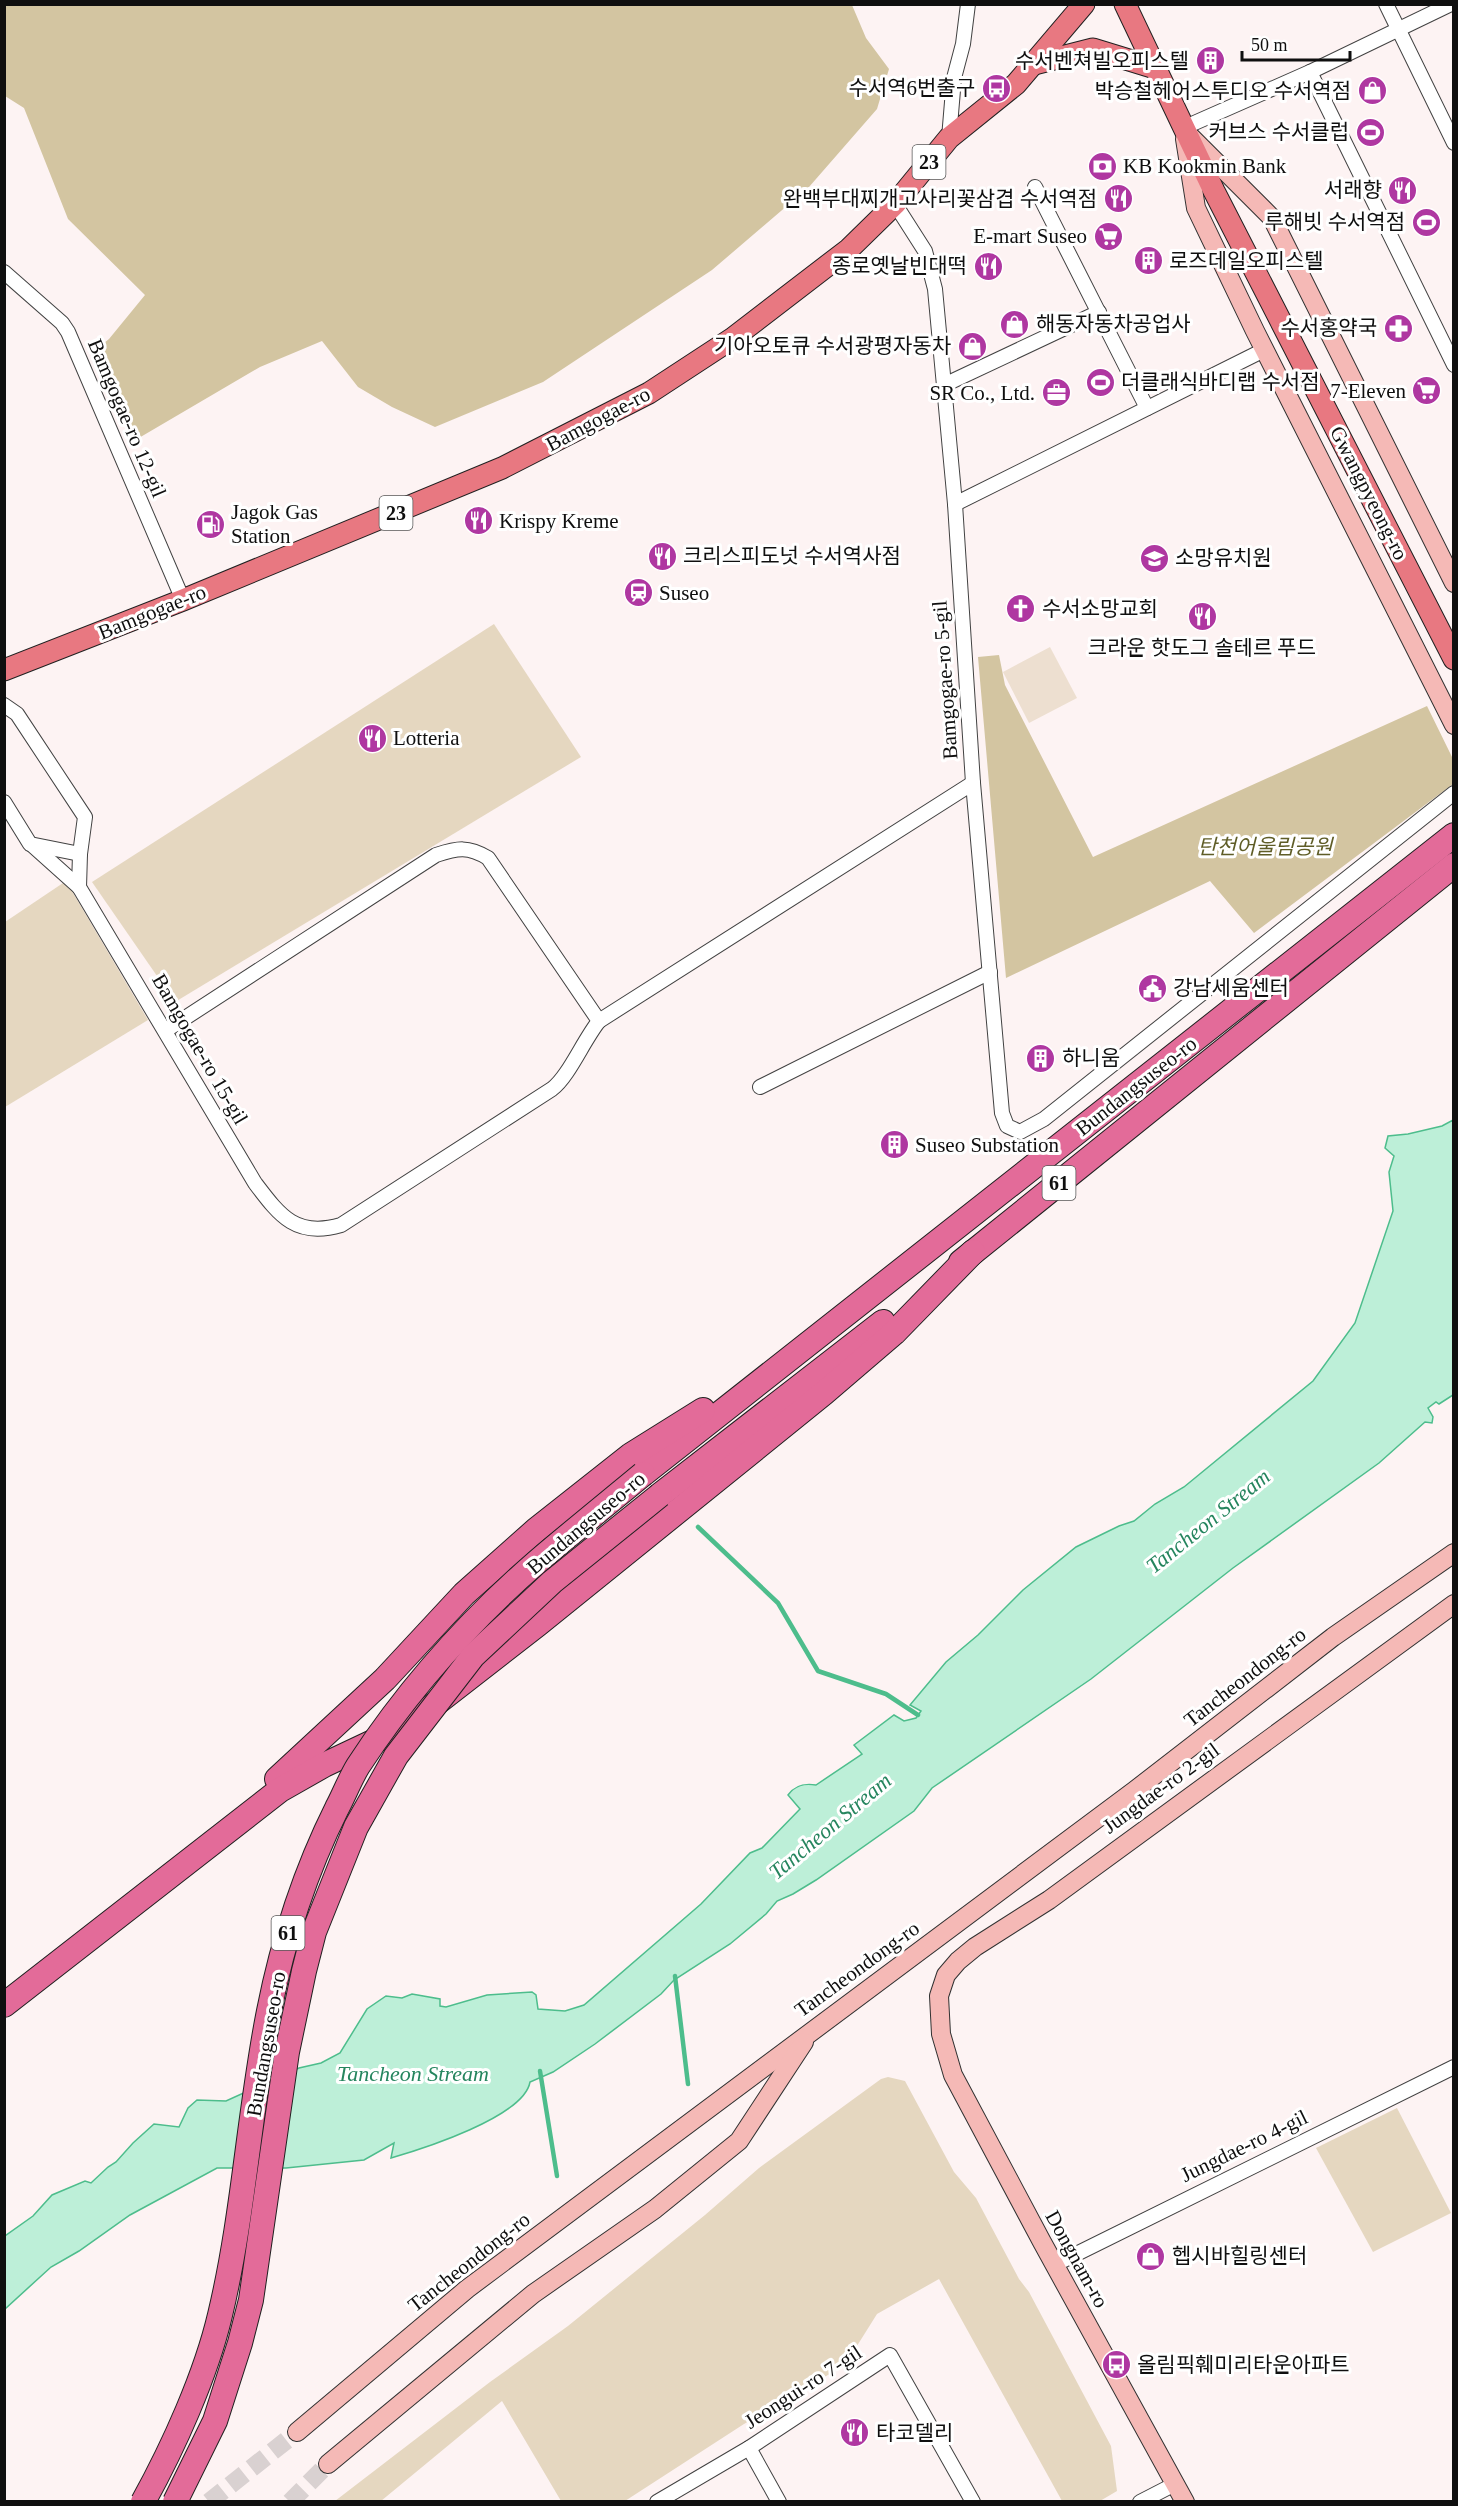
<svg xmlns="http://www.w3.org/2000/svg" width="1458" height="2506" viewBox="0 0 1458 2506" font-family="'Times New Roman','Noto Sans KR',serif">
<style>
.green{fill:#e5d7c0}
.forest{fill:#d3c5a1}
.pitch{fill:#eddfd0}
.water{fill:#bdefd8;stroke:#4dbd8c;stroke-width:1.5}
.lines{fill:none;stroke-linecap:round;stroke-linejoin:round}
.stream{stroke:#4dbd8c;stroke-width:4.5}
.secondary-tunnel{stroke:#d9d1d1;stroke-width:18;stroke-dasharray:18 9;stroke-linecap:butt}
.street-casing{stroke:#424242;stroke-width:16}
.secondary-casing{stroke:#313131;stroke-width:20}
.primary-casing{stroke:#202020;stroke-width:23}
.highway-casing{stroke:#202020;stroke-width:26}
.street{stroke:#fff;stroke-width:14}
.secondary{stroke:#f5b9b6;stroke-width:18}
.primary{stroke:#e87881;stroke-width:21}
.highway{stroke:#e36b99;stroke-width:24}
.highway-bridge-casing{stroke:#202020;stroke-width:26;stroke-linecap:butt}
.highway-bridge{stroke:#e36b99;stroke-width:24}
.labels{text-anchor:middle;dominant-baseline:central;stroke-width:6;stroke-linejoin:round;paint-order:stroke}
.shield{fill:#fff;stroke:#575757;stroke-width:1.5}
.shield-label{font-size:20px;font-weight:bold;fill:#0f0f0f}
.poi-label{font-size:21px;fill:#0f0f0f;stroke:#fff;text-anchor:start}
.street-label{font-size:21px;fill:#0f0f0f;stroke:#fff}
.park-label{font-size:21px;font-style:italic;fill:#5f5d27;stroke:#fff}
.water-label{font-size:22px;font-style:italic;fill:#25855e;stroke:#fff}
</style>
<rect width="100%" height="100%" fill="#fdf3f3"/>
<!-- green -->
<g class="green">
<polygon points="494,624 581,757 175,1002 92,882"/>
<polygon points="66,881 148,1020 5,1107 5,922"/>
<polygon points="888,2077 905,2081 954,2172 976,2198 1019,2279 1029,2292 1111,2446 1117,2491 1100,2501 1062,2501 939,2279 877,2314 845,2365 744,2424 625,2501 561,2501 502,2401 381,2501 335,2501 490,2382 568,2326 705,2215 759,2168 881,2079"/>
<polygon points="1397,2108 1451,2213 1373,2252 1316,2148"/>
</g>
<!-- forest -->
<g class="forest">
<polygon points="4,5 852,5 866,38 889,69 877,109 809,187 712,270 543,382 435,427 392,407 358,387 322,341 260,367 132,442 94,351 109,339 145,295 68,219 24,108 5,96"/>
<polygon points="999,655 1005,685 1093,857 1427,706 1453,759 1453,784 1254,933 1210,881 1006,978 978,657"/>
</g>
<!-- pitch -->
<polygon class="pitch" points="1050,647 1077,698 1029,723 1003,672"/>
<!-- water -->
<path class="water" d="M1453 1120V1395L1439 1404 1436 1402 1428 1408 1433 1417 1432 1423 1425 1422 1379 1463 1233 1568 1091 1679 932 1788 914 1811 816 1880 793 1894 777 1901 766 1914 730 1944 674 1980 661 1994 595 2044 553 2072 530 2082C524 2117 422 2149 391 2158L394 2143 364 2160 286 2168H217L130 2215 79 2251 51 2267 5 2309V2236L33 2216 52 2195 85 2181 91 2183 108 2167 116 2162 133 2143 154 2124 179 2127 188 2108 197 2100 226 2101 299 2068 321 2063 340 2053 367 2009 386 1996 402 1998 412 1994 440 1999V2006L446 2007 487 1995 532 1992 536 1995 538 2009 565 2011 584 2005 701 1904 750 1853 762 1848 800 1809 788 1795C795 1785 804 1783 816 1785L862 1754 854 1745 894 1715 904 1721 916 1718 921 1711 910 1705 946 1662 978 1635 1023 1590 1076 1547 1119 1526 1134 1521 1155 1504 1184 1487 1313 1381 1355 1323 1393 1211 1389 1172 1394 1156 1385 1148 1388 1136 1408 1134 1442 1126Z"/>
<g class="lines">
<!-- stream -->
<g class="stream">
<polyline points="698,1527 778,1603 818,1671 886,1694 918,1715"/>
<polyline points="675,1976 688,2084"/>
<polyline points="540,2071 557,2176"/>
</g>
<!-- secondary-tunnel -->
<g class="secondary-tunnel">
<polyline points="209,2502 297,2432"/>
<polyline points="290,2502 328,2464"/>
</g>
<defs>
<g id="street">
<polyline points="1386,4 1454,143"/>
<polyline points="1310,72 1454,365"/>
<polyline points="1183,128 1310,72 1451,4"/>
<polyline points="949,138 954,78 963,44 968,4"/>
<polyline points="1035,187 1147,408"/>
<polyline points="895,204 925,251 935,289 955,504 973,783 1002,1113 1007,1126 1020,1132 1044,1119 1454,793"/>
<polyline points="4,272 62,323 68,332 183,600"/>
<polyline points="944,385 1099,312"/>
<polyline points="955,504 1264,350"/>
<path d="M4 705 17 714 85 817 80 854 79 887 255 1183C280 1216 296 1238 341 1225L552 1089C569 1076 583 1041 599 1021L488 858C468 846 458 848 436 855L165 1031"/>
<polyline points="4,802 30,844 80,854"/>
<polyline points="31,844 79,887"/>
<polyline points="599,1021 973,783"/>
<polyline points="760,1087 990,972"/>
<polyline points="1054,2265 1454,2067"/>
<polyline points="749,2448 779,2502"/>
<polyline points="657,2502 749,2448 890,2355 973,2502"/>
<polyline points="1140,2502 1175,2484"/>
</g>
<g id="secondary">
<polyline points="1190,136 1272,218 1454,583"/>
<polyline points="1185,139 1196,208 1255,331 1454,725"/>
<polyline points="297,2432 467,2289 1134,1791 1333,1637 1454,1553"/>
<polyline points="328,2464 533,2294 655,2209 739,2141 804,2042"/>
<polyline points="1185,2502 1042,2242 953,2075 941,2034 939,1996 946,1975 958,1961 975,1947 1049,1900 1454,1604"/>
</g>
<g id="primary">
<polyline points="1125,4 1214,191 1454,659"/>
<polyline points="1034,64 1093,49 1155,68"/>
<polyline points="4,670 183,600 502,468 649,393 733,338 849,249 895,204 949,138 1016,84 1084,4"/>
</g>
<g id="highway">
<polyline points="961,1262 1454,865"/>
<polyline points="643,1474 1454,835"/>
<polyline points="660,1495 883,1322"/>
<polyline points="277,1779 385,1679 464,1594 536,1530 631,1455 703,1410"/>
<polyline points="4,2005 280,1790 324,1765 396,1731 421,1715 538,1624 824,1393 894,1333 973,1252"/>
</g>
</defs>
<!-- street casing -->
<use href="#street" class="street-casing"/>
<!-- secondary casing -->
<use href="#secondary" class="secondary-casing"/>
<!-- primary casing -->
<use href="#primary" class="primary-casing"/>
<!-- highway casing -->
<use href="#highway" class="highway-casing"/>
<!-- street -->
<use href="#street" class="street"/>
<!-- secondary -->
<use href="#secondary" class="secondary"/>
<!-- primary -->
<use href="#primary" class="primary"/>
<!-- highway -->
<use href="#highway" class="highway"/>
<defs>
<g id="highway-bridge">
<path d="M143 2502C173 2448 206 2375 220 2315 244 2215 249 2111 269 2011 283 1940 305 1872 337 1808 344 1795 350 1779 358 1766 407 1691 470 1620 538 1561 572 1532 608 1503 643 1474"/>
<polyline points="175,2502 215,2421 240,2343 251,2300 287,2052 304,1971 314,1932 356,1827 396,1756 473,1656 552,1582 660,1495"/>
</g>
</defs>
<!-- highway-bridge casing -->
<use href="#highway-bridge" class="highway-bridge-casing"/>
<!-- highway-bridge -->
<use href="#highway-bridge" class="highway-bridge"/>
</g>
<!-- icons -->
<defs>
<symbol id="building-disc" viewBox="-11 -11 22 22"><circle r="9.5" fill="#af37a1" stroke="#fff"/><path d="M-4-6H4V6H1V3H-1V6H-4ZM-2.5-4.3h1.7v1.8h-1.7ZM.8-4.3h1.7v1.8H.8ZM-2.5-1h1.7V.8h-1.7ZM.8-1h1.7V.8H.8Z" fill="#fff"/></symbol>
<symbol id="bus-disc" viewBox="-11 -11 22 22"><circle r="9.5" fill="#af37a1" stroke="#fff"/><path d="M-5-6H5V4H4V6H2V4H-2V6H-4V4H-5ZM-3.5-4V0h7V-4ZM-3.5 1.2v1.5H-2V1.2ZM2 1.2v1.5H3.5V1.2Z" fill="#fff"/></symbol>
<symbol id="shop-disc" viewBox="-11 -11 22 22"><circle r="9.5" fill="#af37a1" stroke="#fff"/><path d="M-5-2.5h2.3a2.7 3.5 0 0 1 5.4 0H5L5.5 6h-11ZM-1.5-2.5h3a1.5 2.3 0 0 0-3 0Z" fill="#fff"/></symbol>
<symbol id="stadium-disc" viewBox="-11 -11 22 22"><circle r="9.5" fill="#af37a1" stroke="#fff"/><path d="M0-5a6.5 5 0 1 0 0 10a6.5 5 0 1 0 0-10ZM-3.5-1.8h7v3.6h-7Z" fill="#fff"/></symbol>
<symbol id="bank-disc" viewBox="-11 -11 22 22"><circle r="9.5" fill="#af37a1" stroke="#fff"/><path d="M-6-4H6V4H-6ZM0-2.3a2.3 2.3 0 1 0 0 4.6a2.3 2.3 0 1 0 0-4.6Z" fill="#fff"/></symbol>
<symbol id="restaurant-disc" viewBox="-11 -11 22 22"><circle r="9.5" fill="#af37a1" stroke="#fff"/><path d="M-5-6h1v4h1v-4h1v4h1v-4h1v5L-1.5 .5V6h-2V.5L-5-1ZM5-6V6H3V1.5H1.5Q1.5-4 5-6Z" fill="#fff"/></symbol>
<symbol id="supermarket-disc" viewBox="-11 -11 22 22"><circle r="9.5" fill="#af37a1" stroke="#fff"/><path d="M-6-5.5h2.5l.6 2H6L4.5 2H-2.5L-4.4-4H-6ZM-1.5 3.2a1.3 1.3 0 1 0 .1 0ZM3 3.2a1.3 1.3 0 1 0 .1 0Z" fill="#fff"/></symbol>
<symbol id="pharmacy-disc" viewBox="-11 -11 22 22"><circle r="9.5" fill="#af37a1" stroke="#fff"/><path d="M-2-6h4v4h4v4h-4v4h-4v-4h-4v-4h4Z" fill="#fff"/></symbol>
<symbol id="office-disc" viewBox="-11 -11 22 22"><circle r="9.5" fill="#af37a1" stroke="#fff"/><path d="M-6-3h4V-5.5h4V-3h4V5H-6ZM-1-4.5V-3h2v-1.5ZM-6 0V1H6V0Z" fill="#fff"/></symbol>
<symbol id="fuel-disc" viewBox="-11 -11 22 22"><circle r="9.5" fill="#af37a1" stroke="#fff"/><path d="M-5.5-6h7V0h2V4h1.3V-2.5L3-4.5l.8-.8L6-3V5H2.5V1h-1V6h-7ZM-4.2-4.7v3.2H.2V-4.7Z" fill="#fff"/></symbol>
<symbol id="school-disc" viewBox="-11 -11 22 22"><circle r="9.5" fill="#af37a1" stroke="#fff"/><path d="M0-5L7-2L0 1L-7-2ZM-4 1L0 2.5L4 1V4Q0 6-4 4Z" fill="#fff"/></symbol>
<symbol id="station-disc" viewBox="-11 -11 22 22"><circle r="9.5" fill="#af37a1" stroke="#fff"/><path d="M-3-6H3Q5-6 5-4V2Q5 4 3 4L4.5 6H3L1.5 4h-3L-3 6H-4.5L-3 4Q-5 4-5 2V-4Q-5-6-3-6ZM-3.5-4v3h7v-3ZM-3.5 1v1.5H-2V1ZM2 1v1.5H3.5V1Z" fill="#fff"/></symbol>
<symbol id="church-disc" viewBox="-11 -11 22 22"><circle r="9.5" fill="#af37a1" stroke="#fff"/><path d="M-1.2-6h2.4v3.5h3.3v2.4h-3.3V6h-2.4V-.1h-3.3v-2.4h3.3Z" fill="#fff"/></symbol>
<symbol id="civic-disc" viewBox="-11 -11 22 22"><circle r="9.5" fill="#af37a1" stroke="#fff"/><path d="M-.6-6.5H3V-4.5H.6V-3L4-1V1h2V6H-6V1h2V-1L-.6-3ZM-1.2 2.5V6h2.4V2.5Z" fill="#fff"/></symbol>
</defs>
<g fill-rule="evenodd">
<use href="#building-disc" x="1194" y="44" width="33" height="33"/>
<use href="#bus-disc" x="980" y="72" width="33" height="33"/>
<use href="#shop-disc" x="1356" y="74" width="33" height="33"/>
<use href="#stadium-disc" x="1354" y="116" width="33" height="33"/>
<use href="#bank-disc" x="1086" y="150" width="33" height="33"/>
<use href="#restaurant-disc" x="1386" y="174" width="33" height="33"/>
<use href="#restaurant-disc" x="1102" y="182" width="33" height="33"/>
<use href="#stadium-disc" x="1410" y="206" width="33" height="33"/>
<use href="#supermarket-disc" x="1092" y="220" width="33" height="33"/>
<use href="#building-disc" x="1132" y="244" width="33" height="33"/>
<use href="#restaurant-disc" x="972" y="250" width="33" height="33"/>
<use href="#shop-disc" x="998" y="308" width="33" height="33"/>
<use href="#pharmacy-disc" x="1382" y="312" width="33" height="33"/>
<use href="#shop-disc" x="956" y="330" width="33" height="33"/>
<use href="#stadium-disc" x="1084" y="366" width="33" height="33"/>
<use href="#supermarket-disc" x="1410" y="374" width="33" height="33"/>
<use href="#office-disc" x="1040" y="376" width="33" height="33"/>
<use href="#restaurant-disc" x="462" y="504" width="33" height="33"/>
<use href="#fuel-disc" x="194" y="508" width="33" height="33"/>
<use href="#restaurant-disc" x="646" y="540" width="33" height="33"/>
<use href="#school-disc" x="1138" y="542" width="33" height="33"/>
<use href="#station-disc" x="622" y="576" width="33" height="33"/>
<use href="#church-disc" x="1004" y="592" width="33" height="33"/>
<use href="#restaurant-disc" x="1186" y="600" width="33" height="33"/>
<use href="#restaurant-disc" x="356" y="722" width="33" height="33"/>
<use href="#civic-disc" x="1136" y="972" width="33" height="33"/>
<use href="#building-disc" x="1024" y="1042" width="33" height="33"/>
<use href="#building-disc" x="878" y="1128" width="33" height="33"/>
<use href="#shop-disc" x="1134" y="2240" width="33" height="33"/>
<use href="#bus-disc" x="1100" y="2348" width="33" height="33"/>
<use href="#restaurant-disc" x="838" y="2416" width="33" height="33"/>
</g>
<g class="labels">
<!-- shield labels -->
<g class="shield">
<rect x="912.5" y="145" width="33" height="34" rx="4.5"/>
<rect x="379.5" y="496" width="33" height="34" rx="4.5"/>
<rect x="1042.5" y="1166" width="33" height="34" rx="4.5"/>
<rect x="271.5" y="1916" width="33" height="34" rx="4.5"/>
</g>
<g class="shield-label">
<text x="929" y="162">23</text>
<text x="396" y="513">23</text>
<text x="1059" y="1183">61</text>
<text x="288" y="1933">61</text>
</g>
<!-- poi labels -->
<g class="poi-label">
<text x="1189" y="61" text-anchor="end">수서벤쳐빌오피스텔</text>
<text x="975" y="88" text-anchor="end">수서역6번출구</text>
<text x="1351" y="91" text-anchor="end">박승철헤어스투디오 수서역점</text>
<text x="1349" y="132" text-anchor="end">커브스 수서클럽</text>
<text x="1123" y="166">KB Kookmin Bank</text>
<text x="1382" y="190" text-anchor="end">서래향</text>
<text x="1097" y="199" text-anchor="end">완백부대찌개고사리꽃삼겹 수서역점</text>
<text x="1405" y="222" text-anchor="end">루해빗 수서역점</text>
<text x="1087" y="236" text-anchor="end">E-mart Suseo</text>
<text x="1169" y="261">로즈데일오피스텔</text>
<text x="967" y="266" text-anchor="end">종로옛날빈대떡</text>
<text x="1036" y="324">해동자동차공업사</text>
<text x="1377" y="328" text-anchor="end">수서홍약국</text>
<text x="951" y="346" text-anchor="end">기아오토큐 수서광평자동차</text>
<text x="1121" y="382">더클래식바디랩 수서점</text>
<text x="1406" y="391" text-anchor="end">7-Eleven</text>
<text x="1035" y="393" text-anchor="end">SR Co., Ltd.</text>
<text x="231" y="512">Jagok Gas<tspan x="231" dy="24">Station</tspan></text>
<text x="499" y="521">Krispy Kreme</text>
<text x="683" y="556">크리스피도넛 수서역사점</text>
<text x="1175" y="558">소망유치원</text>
<text x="659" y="593">Suseo</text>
<text x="1042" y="609">수서소망교회</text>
<text x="1202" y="648" text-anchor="middle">크라운 핫도그 솔테르 푸드</text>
<text x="393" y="738">Lotteria</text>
<text x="1173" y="988">강남세움센터</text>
<text x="1062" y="1058">하니움</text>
<text x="915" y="1145">Suseo Substation</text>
<text x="1172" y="2256">헵시바힐링센터</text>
<text x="1137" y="2365">올림픽훼미리타운아파트</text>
<text x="876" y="2433">타코델리</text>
</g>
<!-- street labels -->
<g class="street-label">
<text transform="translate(127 418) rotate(67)">Bamgogae-ro 12-gil</text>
<text transform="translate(598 419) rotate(-28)">Bamgogae-ro</text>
<text transform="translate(1369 493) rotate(63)">Gwangpyeong-ro</text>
<text transform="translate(152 612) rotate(-22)">Bamgogae-ro</text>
<text transform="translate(945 680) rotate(-94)">Bamgogae-ro 5-gil</text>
<text transform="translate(200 1049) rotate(60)">Bamgogae-ro 15-gil</text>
<text transform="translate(1136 1086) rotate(-38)">Bundangsuseo-ro</text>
<text transform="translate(586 1523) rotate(-40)">Bundangsuseo-ro</text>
<text transform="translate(1245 1677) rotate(-38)">Tancheondong-ro</text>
<text transform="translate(1161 1788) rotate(-36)">Jungdae-ro 2-gil</text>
<text transform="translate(857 1969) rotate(-36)">Tancheondong-ro</text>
<text transform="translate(266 2044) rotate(-80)">Bundangsuseo-ro</text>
<text transform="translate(1244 2146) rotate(-26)">Jungdae-ro 4-gil</text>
<text transform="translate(1077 2259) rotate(61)">Dongnam-ro</text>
<text transform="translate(469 2262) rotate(-38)">Tancheondong-ro</text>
<text transform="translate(803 2387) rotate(-33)">Jeongui-ro 7-gil</text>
</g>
<!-- park labels -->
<g class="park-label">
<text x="1265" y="847">탄천어울림공원</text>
</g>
<!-- water labels -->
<g class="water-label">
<text transform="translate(1208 1521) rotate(-39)">Tancheon Stream</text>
<text transform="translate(830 1826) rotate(-40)">Tancheon Stream</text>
<text x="413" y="2073">Tancheon Stream</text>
</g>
</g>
<!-- border -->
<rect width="1458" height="2506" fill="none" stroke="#0f0f0f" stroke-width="12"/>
<!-- scale -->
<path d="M1242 51v9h108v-9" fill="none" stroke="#0f0f0f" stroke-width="3"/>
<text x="1251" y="51" font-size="18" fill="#0f0f0f" stroke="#ffffff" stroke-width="4.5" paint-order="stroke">50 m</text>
</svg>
